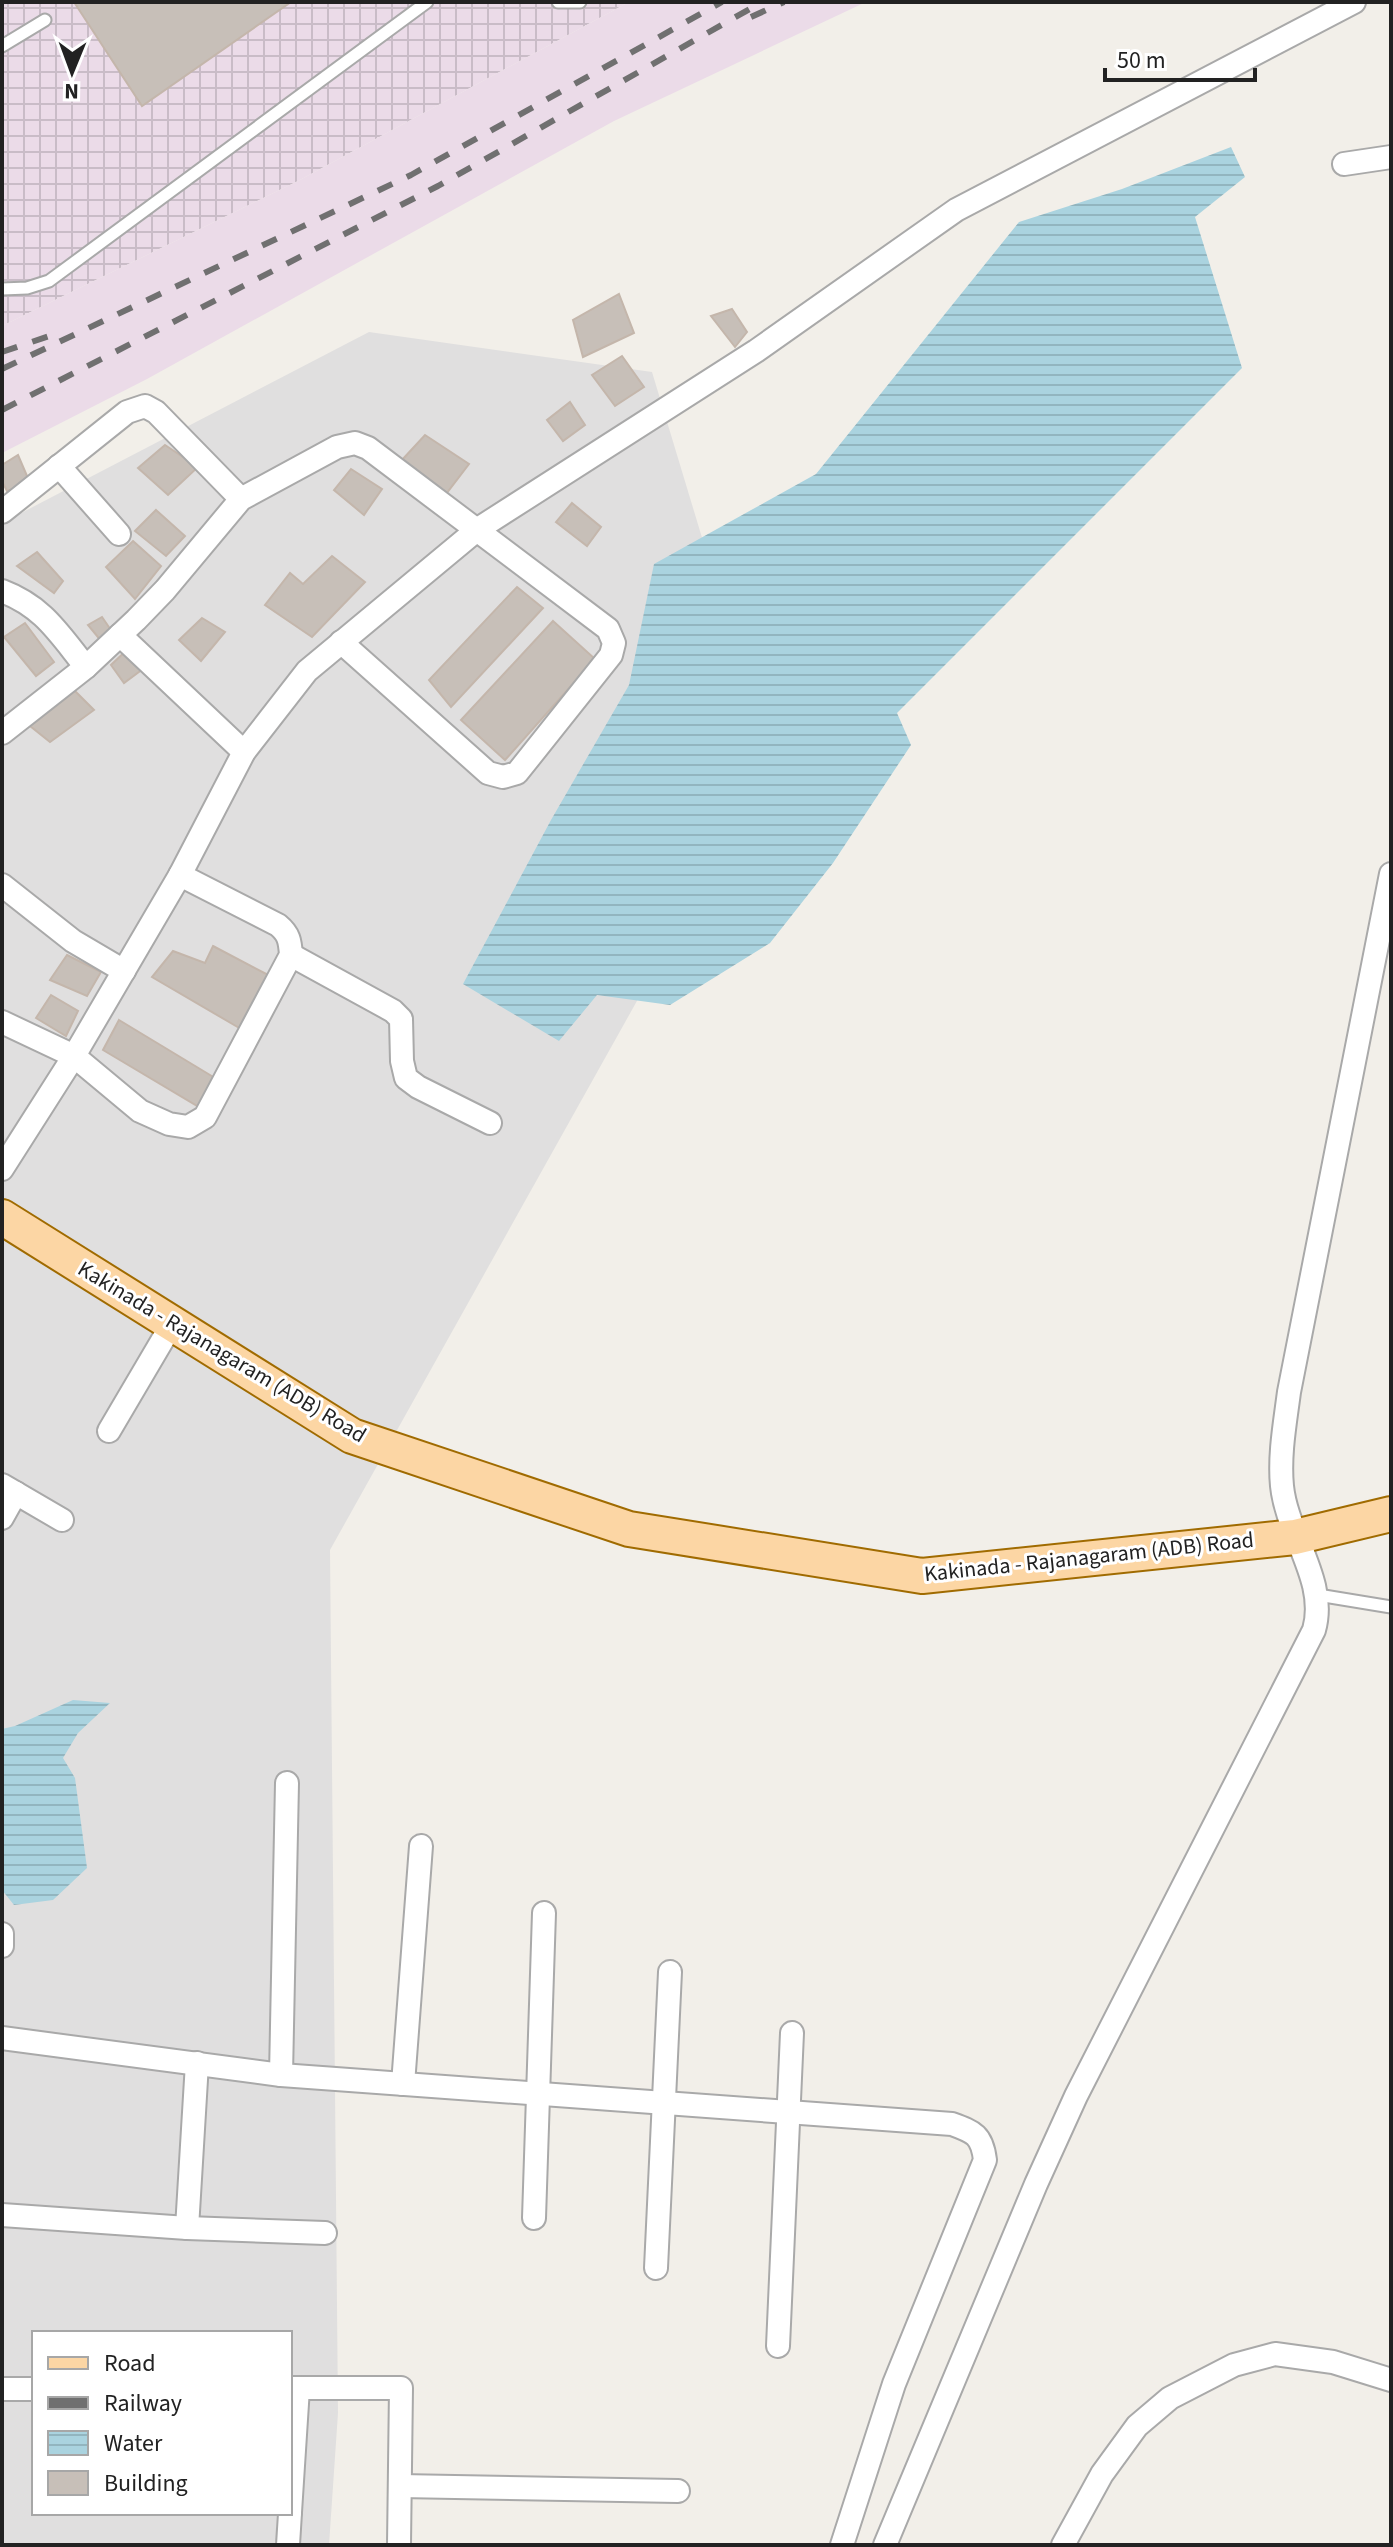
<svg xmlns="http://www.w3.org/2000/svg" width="1393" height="2547" viewBox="0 0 1393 2547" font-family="'Source Sans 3',sans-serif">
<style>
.residential{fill:#e0dfdf;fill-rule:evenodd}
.industrial{fill:url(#industrial-grid)}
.railway{fill:#ebdbe8}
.water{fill:url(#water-rules)}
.building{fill:#c7bfb8;stroke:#c4b6ab;stroke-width:2}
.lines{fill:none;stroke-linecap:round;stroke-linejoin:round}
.lane-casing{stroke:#a9a9a9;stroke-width:15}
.street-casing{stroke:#a9a9a9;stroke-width:26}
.primary-casing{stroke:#a06b00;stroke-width:38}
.lane{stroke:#fff;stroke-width:11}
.street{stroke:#fff;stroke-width:22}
.primary{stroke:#fcd6a4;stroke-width:34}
.rail{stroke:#707070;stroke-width:6;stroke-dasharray:16 16;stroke-linecap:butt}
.labels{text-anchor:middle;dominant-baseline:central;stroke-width:6;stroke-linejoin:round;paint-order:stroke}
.street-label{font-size:22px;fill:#222;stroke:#fff}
</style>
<defs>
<pattern id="industrial-grid" width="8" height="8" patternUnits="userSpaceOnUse" patternTransform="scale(2)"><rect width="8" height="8" fill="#ebdbe8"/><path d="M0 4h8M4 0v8" fill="none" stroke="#c9bcc7"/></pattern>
<pattern id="water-rules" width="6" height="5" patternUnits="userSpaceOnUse" patternTransform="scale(2)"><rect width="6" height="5" fill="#aad3df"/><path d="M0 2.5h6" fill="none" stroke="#92b5bf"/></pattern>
</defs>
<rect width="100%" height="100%" fill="#f2efe9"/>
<!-- residential -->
<path class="residential" d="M369 332 652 372 770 763 330 1550 338 2413 329 2545H2V523ZM34 2333H290V2513H34Z"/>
<!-- industrial -->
<polygon class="industrial" points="2,2 629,2 298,181 2,326"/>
<!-- railway -->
<polygon class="railway" points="629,2 866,2 614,121 147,379 2,453 2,326 298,181"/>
<!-- water -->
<g class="water">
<polygon points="1231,147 1245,177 1195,217 1242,368 897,713 911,745 833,863 770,943 670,1005 597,995 559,1041 463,984 551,820 629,685 654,564 816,474 1019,222 1122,189"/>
<polygon points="73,1700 110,1703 78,1733 63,1758 75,1778 87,1868 53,1900 14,1905 2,1890 2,1729 15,1726"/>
</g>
<!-- building -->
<g class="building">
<polygon points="74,2 291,2 142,106"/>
<polygon points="619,294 634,333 583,357 573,320"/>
<polygon points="732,309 747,332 735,347 711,316"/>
<polygon points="622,356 644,387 615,406 592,375"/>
<polygon points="570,402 585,425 563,441 547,420"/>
<polygon points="425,435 469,464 446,494 402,460"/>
<polygon points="165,445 198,467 168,495 138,468"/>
<polygon points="18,455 30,483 7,491 2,481 2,465"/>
<polygon points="351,469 382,489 364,515 334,490"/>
<polygon points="572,503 601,527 587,546 556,522"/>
<polygon points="156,510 185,536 166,556 135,531"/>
<polygon points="133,541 161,566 135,599 106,567"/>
<polygon points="37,552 63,581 54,593 17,566"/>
<polygon points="332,556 365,582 312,637 265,605 290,573 303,584"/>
<polygon points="517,587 543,608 451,707 429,680"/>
<polygon points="102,617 113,633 102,642 88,625"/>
<polygon points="202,618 225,632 201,661 179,640"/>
<polygon points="553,621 595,659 505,760 461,720"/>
<polygon points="25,623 54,662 36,676 4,637"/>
<polygon points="129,648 147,666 124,683 111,665"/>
<polygon points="75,691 94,710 50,742 30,726"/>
<polygon points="213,946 274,978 241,1029 152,977 173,951 205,963"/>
<polygon points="67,955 101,972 87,996 50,980"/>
<polygon points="51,995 78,1011 66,1036 36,1018"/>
<polygon points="119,1020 215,1078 199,1107 103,1050"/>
</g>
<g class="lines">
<defs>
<g id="lane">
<polyline points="558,2 580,2"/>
<polyline points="2,46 45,20"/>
<polyline points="2,289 27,288 49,281 427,2"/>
<polyline points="1318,1595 1391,1607"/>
</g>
<g id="street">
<polyline points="1344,164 1391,157"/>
<polyline points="59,466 119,534"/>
<polyline points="2,512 127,412 145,406 156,412 241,499"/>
<path d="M2 591C44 607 59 634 86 667"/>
<polyline points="120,635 244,752"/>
<polyline points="2,733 86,667 136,620 165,590 241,499 337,447 355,443 368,448 608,629 614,643 611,655 517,773 503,777 488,773 341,642"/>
<polyline points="2,885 73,941 124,971"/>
<polyline points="291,955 393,1011 401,1019 402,1061 406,1078 418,1087 490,1123"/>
<path d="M2 1022 74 1056 140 1111 169 1124 188 1127 205 1117 291 955C290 941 289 934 278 925L180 875"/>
<polyline points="2,1169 74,1056 180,875 244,752 307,671 478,529 756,351 956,210 1354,2"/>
<polyline points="109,1431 172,1324"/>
<polyline points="2,1485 62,1520"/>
<polyline points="2,1518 16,1493"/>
<polyline points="2,1934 2,1946"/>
<path d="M2 2038 281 2075 952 2124C974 2132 982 2135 985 2160L894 2384 842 2545"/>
<polyline points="281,2075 287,1783"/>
<polyline points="403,2084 421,1846"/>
<polyline points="2,2215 187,2228 197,2063"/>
<polyline points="534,2218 544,1913"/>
<polyline points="187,2228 325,2233"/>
<polyline points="656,2268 670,1972"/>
<polyline points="778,2346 792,2033"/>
<polyline points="290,2388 401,2388 399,2545"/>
<polyline points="2,2389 34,2389"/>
<polyline points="400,2486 678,2491"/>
<polyline points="290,2512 298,2388"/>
<polyline points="288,2545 290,2513"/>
<path d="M885 2545 1036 2184 1076 2096 1314 1630C1328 1581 1287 1535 1282 1486 1279 1455 1285 1423 1289 1392L1391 874"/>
<polyline points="1063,2545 1102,2474 1137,2426 1170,2398 1234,2365 1275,2354 1333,2362 1391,2380"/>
</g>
<polyline id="primary" points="2,1217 352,1436 629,1529 922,1576 1295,1537 1391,1514"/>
</defs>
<!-- lane casing -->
<use href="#lane" class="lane-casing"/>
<!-- street casing -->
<use href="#street" class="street-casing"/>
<!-- primary casing -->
<use href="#primary" class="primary-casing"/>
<!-- lane -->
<use href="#lane" class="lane"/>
<!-- street -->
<use href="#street" class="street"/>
<!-- primary -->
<use href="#primary" class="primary"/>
<!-- rail -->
<g class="rail">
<polyline points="751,17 784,2"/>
<polyline points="2,352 58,333"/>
<polyline points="2,369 411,175 722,2"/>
<polyline points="2,410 438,186 762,2"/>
</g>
</g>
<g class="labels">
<!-- street labels -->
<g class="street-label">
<text transform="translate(222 1352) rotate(31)">Kakinada - Rajanagaram (ADB) Road</text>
<text transform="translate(1089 1557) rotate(-6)">Kakinada - Rajanagaram (ADB) Road</text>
</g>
</g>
<!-- border -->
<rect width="1393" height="2547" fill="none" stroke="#222222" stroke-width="8"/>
<!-- legend -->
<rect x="32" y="2331" width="260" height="184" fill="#ffffff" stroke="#a7a7a7" stroke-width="2"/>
<rect x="48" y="2357" width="40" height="12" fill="#fcd6a4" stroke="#a7a7a7" stroke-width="2"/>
<text x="104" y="2371" font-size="24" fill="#222222">Road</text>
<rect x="48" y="2397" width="40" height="12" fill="#707070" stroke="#a7a7a7" stroke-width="2"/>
<text x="104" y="2411" font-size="24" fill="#222222">Railway</text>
<rect x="48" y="2431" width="40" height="24" fill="url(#water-rules)" stroke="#a7a7a7" stroke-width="2"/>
<text x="104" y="2451" font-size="24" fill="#222222">Water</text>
<rect x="48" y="2471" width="40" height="24" fill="#c7bfb8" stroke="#a7a7a7" stroke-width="2"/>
<text x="104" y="2491" font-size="24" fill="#222222">Building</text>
<!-- north arrow -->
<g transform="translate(72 72) rotate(181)" stroke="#ffffff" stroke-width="6" paint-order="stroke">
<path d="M0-6L14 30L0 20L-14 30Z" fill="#222222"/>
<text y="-12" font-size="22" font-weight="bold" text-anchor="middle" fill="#222222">N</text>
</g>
<!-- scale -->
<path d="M1105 68v12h150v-12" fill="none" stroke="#222222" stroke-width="4"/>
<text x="1117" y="68" font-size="24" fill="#222222" stroke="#ffffff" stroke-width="6" paint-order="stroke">50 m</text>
</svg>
